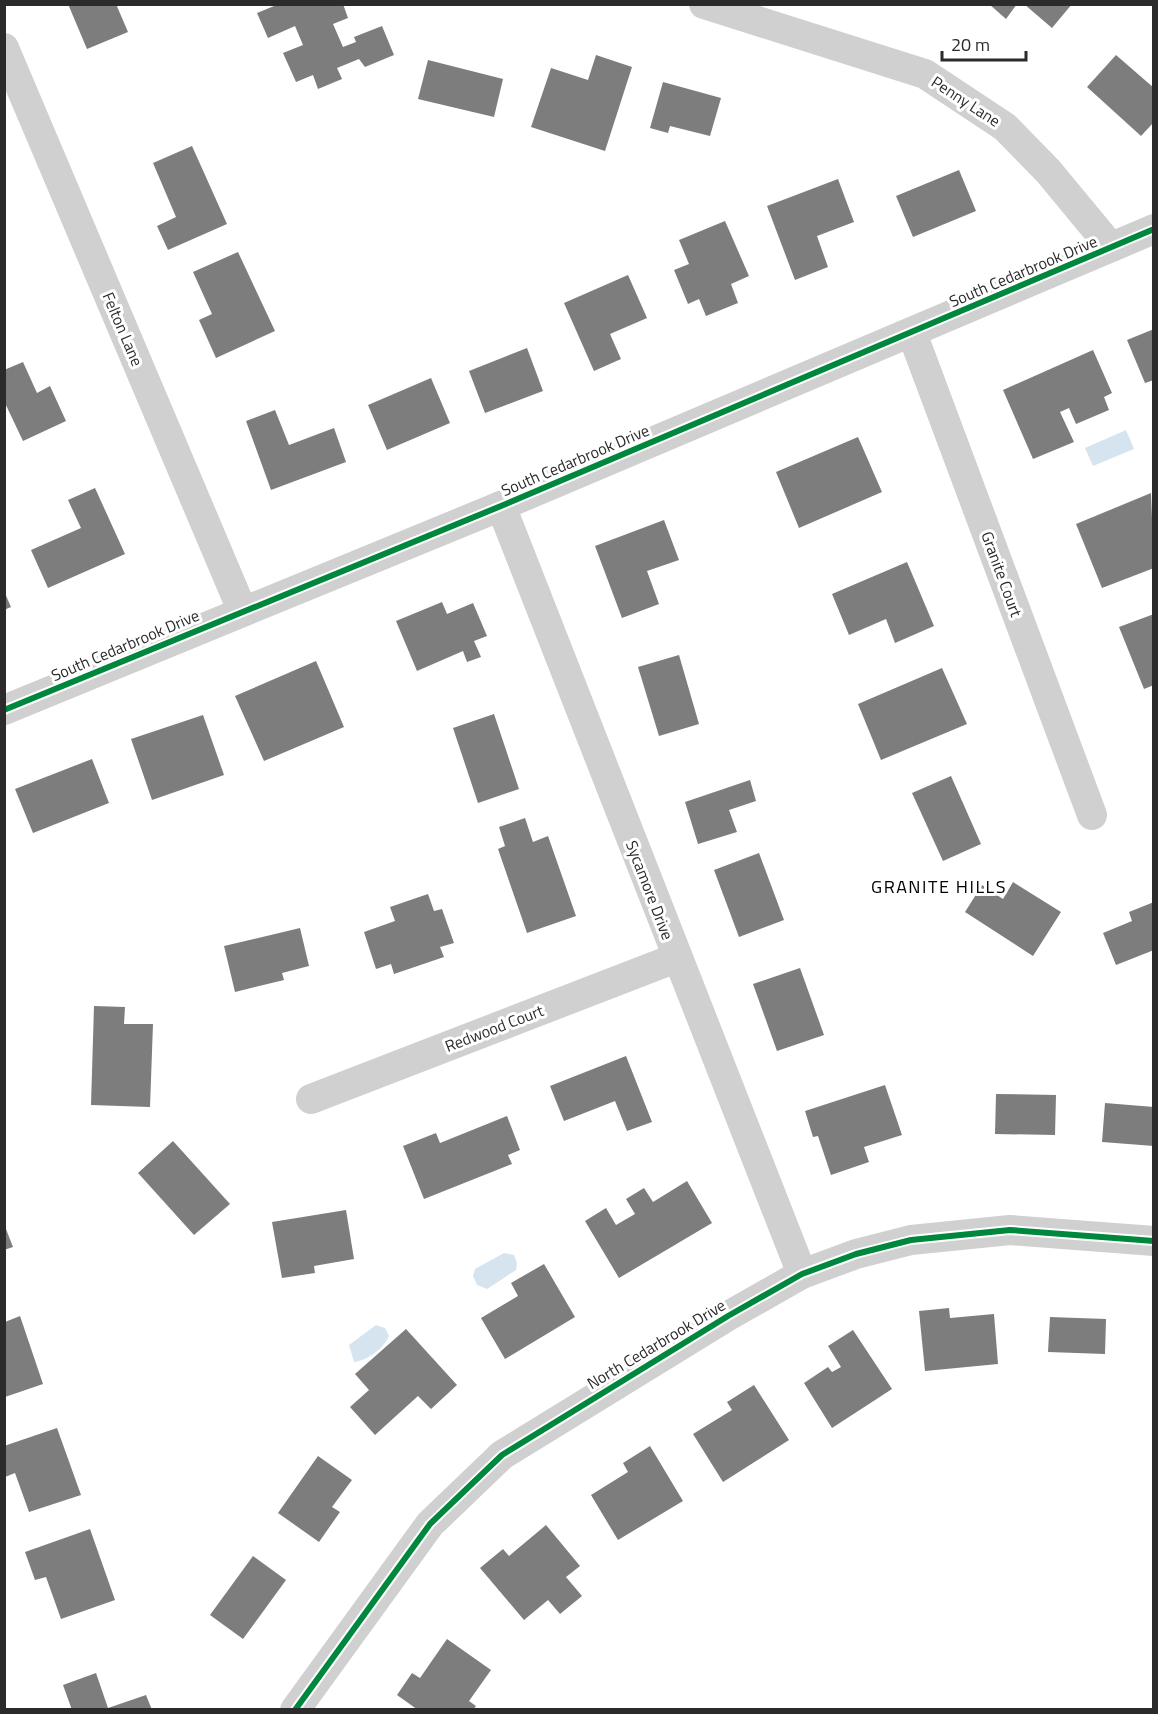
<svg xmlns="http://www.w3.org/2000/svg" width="1158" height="1714" viewBox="0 0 1158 1714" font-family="'Titillium Web',sans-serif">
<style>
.water{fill:#d6e4f0}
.building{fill:#7d7d7d}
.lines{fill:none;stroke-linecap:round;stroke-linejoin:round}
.minor{stroke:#d0d0d0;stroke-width:30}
.cycleway-casing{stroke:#fff;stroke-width:10}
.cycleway{stroke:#00873e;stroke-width:6}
.labels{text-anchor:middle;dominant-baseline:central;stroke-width:6;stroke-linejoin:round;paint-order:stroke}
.street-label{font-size:16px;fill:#2b2b2b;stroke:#fff}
.neighbourhood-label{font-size:18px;letter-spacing:1.5px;fill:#000;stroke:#fff}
</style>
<rect width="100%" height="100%" fill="#fff"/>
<!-- water -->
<g class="water">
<polygon points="1126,430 1134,449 1093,466 1085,448"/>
<polygon points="504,1253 514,1255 517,1263 516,1270 487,1289 477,1285 473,1276 475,1269"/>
<path d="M376 1325 385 1328 389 1336C384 1348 367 1361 354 1362L349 1345Z"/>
</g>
<!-- building -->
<g class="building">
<polygon points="68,4 116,4 128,32 87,49"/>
<polygon points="279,4 343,4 348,18 333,24 343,47 356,42 354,37 382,26 394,55 365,67 359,59 337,68 342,79 318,89 313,75 296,82 283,53 303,45 295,26 268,38 257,13"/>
<polygon points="989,4 1017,4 1006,19"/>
<polygon points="1024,4 1072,4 1052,28"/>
<polygon points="596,55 632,67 605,151 531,127 551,68 588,80"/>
<polygon points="1116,55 1154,88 1154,122 1141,136 1087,87"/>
<polygon points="428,60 503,79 494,117 418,99"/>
<polygon points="663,82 721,98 710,136 670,126 668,133 650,128"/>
<polygon points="192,146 227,224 168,250 157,226 176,217 153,163"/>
<polygon points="959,170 976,211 913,237 896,196"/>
<polygon points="838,179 854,222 817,236 828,267 795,280 767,206"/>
<polygon points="725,221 749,276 731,284 738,303 706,316 699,299 688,304 674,270 689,264 679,240"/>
<polygon points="238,252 275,331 216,358 199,320 212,314 193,272"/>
<polygon points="628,275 647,318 610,334 621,359 594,371 564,303"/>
<polygon points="1154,329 1154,380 1145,383 1127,340"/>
<polygon points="527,348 543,391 485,413 469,371"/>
<polygon points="1093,350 1112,393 1104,397 1109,410 1076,424 1069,408 1060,412 1074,442 1033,459 1003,390"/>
<polygon points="23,362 37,393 50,386 66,421 23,441 4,401 4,370"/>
<polygon points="431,378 450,423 387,450 368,405"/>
<polygon points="275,410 289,445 334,428 346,462 271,490 246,421"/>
<polygon points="858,437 882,492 799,528 776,472"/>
<polygon points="95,488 125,554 48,588 31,550 81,528 68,500"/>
<polygon points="1151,493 1154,568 1102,588 1076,524"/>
<polygon points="664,520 679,560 647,571 659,604 622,618 595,546"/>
<polygon points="907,562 934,626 895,643 886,619 849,635 832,594"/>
<polygon points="4,591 11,607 4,610"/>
<polygon points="442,602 447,614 473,603 487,636 474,641 481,657 467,662 463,651 417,671 396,621"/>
<polygon points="1154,614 1154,685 1144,689 1119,627"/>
<polygon points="679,655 699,724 659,736 638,667"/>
<polygon points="316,661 344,727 264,761 235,696"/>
<polygon points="942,668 967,724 881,760 858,704"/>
<polygon points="494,714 519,789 478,803 453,728"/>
<polygon points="203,715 224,775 152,800 131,739"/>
<polygon points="92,759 109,803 33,833 15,789"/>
<polygon points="951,776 981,844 943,861 912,793"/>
<polygon points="750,780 756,801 729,810 737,832 698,844 685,802"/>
<polygon points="525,818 533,842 548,836 576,916 527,933 498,849 505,846 499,827"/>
<polygon points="759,853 784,920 739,937 714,870"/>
<polygon points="1013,882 1061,912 1033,956 965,912 982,885 1003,899"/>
<polygon points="428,894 434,911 442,909 454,943 440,947 444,957 394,974 391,964 376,969 364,932 395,921 390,907"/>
<polygon points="1154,902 1154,950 1116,965 1103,933 1132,921 1129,912"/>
<polygon points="300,928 309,966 282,973 284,980 235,992 224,946"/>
<polygon points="800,968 824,1035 777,1051 753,984"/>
<polygon points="94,1006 125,1007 124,1024 153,1024 150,1107 91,1105"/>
<polygon points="626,1056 652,1122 627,1131 615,1101 564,1121 550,1086"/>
<polygon points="885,1085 902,1135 864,1147 869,1162 831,1175 818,1136 813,1137 805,1111"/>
<polygon points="996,1094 1056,1095 1055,1135 995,1134"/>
<polygon points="1105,1103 1154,1107 1154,1146 1102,1142"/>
<polygon points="507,1116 520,1150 508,1155 512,1164 424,1199 403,1146 436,1133 440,1143"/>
<polygon points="173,1141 230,1204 194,1235 138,1173"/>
<polygon points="687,1181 712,1223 619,1278 585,1221 606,1208 616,1225 635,1214 626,1199 644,1188 653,1202"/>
<polygon points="346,1210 354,1259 314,1266 315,1273 282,1278 272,1222"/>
<polygon points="4,1224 13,1247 4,1250"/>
<polygon points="544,1264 575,1317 505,1359 481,1318 518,1296 511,1283"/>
<polygon points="949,1308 950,1318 994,1314 998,1364 925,1371 919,1311"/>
<polygon points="20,1316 43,1384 5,1397 5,1322"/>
<polygon points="1050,1317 1106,1319 1105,1354 1048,1352"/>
<polygon points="406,1329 457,1385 431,1409 418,1396 375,1435 350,1407 369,1390 355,1374"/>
<polygon points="853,1330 892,1389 832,1428 804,1383 828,1367 832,1372 841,1367 828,1346"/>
<polygon points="754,1385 789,1440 723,1482 693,1434 732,1410 727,1402"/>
<polygon points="57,1428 81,1495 29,1512 15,1473 5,1477 4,1446"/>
<polygon points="650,1446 683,1501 618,1540 591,1495 628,1472 623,1463"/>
<polygon points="318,1456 352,1480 332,1507 340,1512 319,1542 278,1513"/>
<polygon points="546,1525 580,1566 566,1577 582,1596 560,1614 548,1600 524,1620 480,1568 503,1549 509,1556"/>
<polygon points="90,1529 115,1600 61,1619 46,1577 35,1580 25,1552"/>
<polygon points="253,1556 286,1580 243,1639 210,1615"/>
<polygon points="447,1639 491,1670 469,1701 476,1706 473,1710 418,1710 397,1695 412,1673 420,1678"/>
<polygon points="96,1673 108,1708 146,1695 152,1710 72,1710 63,1685"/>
</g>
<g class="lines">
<!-- minor -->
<g class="minor">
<polyline points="704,4 925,74 1005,127 1048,171 1111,247"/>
<polyline points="4,48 242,610"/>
<polyline points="912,333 1092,815"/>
<polyline points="501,506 802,1274"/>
<polyline points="4,710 501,506 1154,229"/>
<polyline points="311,1099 676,958"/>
<polyline points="295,1710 430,1524 502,1455 728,1316 802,1274 856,1254 911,1240 1010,1230 1154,1241"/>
</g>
<defs>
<g id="cycleway">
<polyline points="4,710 501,506 1154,229"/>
<polyline points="295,1710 430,1524 502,1455 728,1316 802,1274 856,1254 911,1240 1010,1230 1154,1241"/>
</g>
</defs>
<!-- cycleway casing -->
<use href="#cycleway" class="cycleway-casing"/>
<!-- cycleway -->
<use href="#cycleway" class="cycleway"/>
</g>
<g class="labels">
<!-- street labels -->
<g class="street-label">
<text transform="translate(966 101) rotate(33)">Penny Lane</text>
<text transform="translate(1023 271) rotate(-23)">South Cedarbrook Drive</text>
<text transform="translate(123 329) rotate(67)">Felton Lane</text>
<text transform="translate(575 460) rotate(-23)">South Cedarbrook Drive</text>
<text transform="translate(1002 574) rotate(70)">Granite Court</text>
<text transform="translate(125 645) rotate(-23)">South Cedarbrook Drive</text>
<text transform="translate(650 890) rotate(69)">Sycamore Drive</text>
<text transform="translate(494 1028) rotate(-21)">Redwood Court</text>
<text transform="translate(656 1344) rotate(-31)">North Cedarbrook Drive</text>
</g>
<!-- neighbourhood labels -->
<g class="neighbourhood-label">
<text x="939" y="886">GRANITE HILLS</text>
</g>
</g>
<!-- border -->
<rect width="1158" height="1714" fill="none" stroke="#2b2b2b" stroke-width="12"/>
<!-- scale -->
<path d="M942 51v9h84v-9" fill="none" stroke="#2b2b2b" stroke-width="3"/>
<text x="951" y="51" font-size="18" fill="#2b2b2b" stroke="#ffffff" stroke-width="4.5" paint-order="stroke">20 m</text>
</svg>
